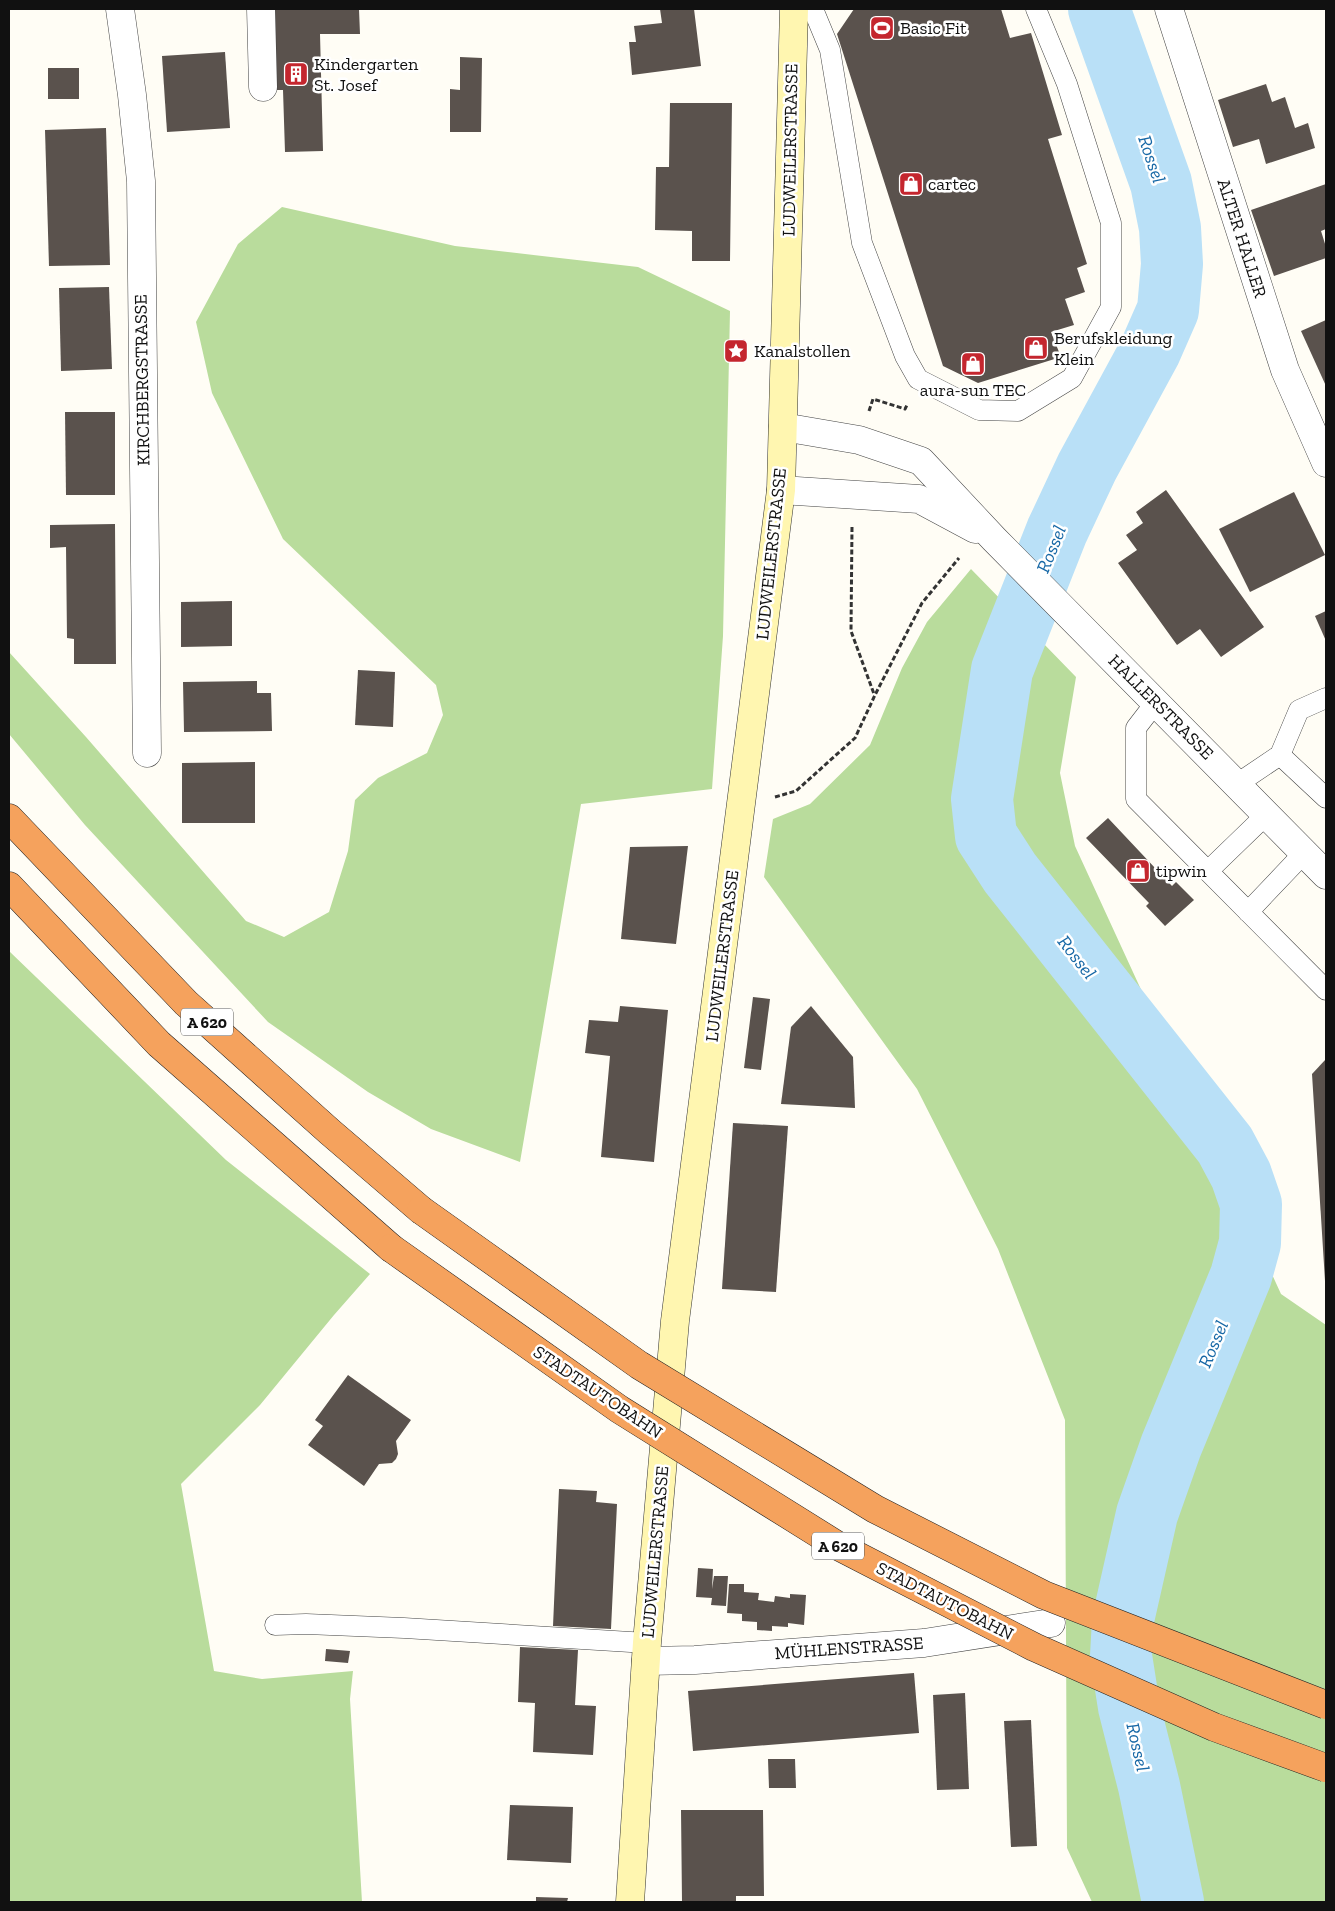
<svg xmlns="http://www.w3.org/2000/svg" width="1335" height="1911" viewBox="0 0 1335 1911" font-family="'Zilla Slab',serif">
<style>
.forest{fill:#b9dc9c}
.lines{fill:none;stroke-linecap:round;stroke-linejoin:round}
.river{stroke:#b9e0f7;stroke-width:62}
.building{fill:#5a524d}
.service-casing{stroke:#444;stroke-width:21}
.minor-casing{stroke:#444;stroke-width:29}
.tertiary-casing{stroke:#444;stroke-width:29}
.secondary-casing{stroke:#333;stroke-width:29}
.motorway-casing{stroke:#222;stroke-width:29}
.path{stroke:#333;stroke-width:3;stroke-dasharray:5 2.5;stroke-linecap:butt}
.service{stroke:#fff;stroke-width:20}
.minor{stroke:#fff;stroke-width:28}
.tertiary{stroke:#fff;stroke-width:28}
.secondary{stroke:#fff6b0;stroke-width:28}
.motorway{stroke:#f5a25d;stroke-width:28}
.motorway-bridge-casing{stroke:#222;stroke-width:29;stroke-linecap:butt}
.motorway-bridge{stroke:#f5a25d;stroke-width:28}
.labels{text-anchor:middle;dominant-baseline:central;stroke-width:5;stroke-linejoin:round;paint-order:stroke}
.shield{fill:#fff;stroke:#585858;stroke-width:1}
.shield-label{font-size:16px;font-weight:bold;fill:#111}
.poi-label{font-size:18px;fill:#111;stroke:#fff;text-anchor:start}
.street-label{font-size:18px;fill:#111;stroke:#fff}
.water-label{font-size:19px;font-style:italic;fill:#1768a6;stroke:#fff}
</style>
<rect width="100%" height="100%" fill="#fffdf5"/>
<!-- forest -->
<g class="forest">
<polygon points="282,207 455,246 638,267 730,311 723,636 712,789 581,804 520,1162 431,1129 368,1092 268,1022 85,825 9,734 9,652 86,737 246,921 284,937 329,912 348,851 355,800 378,778 427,753 443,715 436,685 283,539 212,393 196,322 238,244"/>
<polygon points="971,569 1076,677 1060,773 1075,846 1281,1294 1326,1325 1326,1902 1092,1902 1067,1848 1065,1420 998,1249 917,1089 764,877 773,819 810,804 870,745 902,668 927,622"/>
<polygon points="9,951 226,1160 370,1274 334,1315 260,1405 181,1484 214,1671 262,1679 353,1671 350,1699 362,1902 9,1902"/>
</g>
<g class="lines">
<!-- river -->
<polyline class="river" points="1099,9 1161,183 1170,228 1172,264 1168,310 1150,351 1087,467 1057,531 1002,670 982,799 986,836 1010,873 1225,1145 1241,1175 1251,1204 1250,1243 1241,1276 1171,1446 1147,1514 1123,1620 1121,1656 1129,1707 1149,1786 1173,1902"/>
</g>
<!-- building -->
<g class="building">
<polygon points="268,9 359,9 360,34 320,34 323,151 285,152 283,90 273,90"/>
<polygon points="660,9 694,9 701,66 632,75 629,42 636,42 634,26 662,23"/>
<polygon points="854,9 1001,9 1010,38 1031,33 1062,135 1048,139 1087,264 1077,268 1085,292 1065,299 1074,325 1051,332 1061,357 978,383 943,366 837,34"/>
<polygon points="225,52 230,128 167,132 162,56"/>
<polygon points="460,57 482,58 481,132 450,132 450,89 460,90"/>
<rect x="48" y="68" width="31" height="31"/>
<polygon points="1266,84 1272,102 1285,97 1295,128 1308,123 1315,148 1266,164 1259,139 1233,147 1218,100"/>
<polygon points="670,103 732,103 730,261 692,261 692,231 655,230 656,167 669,167"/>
<polygon points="106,128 110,265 49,266 45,130"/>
<polygon points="1326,184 1326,229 1321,231 1326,247 1326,258 1274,276 1251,210"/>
<polygon points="109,287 112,369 61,371 59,288"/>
<polygon points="1326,320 1326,386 1301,331"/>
<polygon points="65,412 115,412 115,495 66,495"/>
<polygon points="1166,490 1264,627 1221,657 1200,629 1177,645 1118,563 1137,550 1126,535 1143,523 1136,512"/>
<polygon points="1294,492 1325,555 1250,592 1219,529"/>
<polygon points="115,524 116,664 74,664 74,639 67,638 66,547 50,548 50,525"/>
<polygon points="232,601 232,646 181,647 181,602"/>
<polygon points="1326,611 1326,641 1315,616"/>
<polygon points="358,670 395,672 393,727 355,725"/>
<polygon points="257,681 257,693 271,693 272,731 184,732 183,682"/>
<polygon points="255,762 255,823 182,823 182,763"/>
<polygon points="1108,818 1172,886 1176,882 1194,900 1165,926 1146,906 1149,903 1086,838"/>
<polygon points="688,846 676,944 621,939 630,847"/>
<polygon points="753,997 770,999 761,1070 744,1068"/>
<polygon points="620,1006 668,1010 654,1162 601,1157 610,1056 585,1053 589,1020 618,1022"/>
<polygon points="811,1006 853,1057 855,1108 781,1104 791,1027"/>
<polygon points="1326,1059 1326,1280 1325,1281 1312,1074"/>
<polygon points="733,1123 788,1126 776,1292 722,1289"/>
<polygon points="348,1375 411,1420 396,1441 398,1454 396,1459 392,1463 379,1464 364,1486 308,1445 323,1426 315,1420"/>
<polygon points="559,1489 597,1491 596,1502 617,1504 611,1629 553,1626"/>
<polygon points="698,1568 713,1569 712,1589 714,1576 728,1576 726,1606 711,1605 712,1598 696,1597"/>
<polygon points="729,1584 744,1584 744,1592 759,1593 758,1600 774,1602 775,1596 790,1598 790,1594 806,1595 804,1625 788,1623 788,1627 772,1626 772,1631 757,1630 757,1622 742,1621 742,1614 727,1613"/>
<polygon points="520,1647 578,1650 575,1705 596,1706 593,1755 533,1752 535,1703 518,1702"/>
<polygon points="326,1649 350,1651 348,1663 325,1661"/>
<polygon points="914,1673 919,1733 693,1751 688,1691"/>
<polygon points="965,1693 969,1789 937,1790 933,1695"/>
<polygon points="1031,1720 1037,1846 1011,1847 1004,1721"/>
<polygon points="768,1759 795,1759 796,1788 769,1788"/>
<polygon points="510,1805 573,1807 571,1863 507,1860"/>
<polygon points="681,1810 763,1810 764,1896 736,1896 736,1902 682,1902"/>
<polygon points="536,1897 568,1898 567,1902 536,1902"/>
</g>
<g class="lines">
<defs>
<g id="service">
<polyline points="813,9 830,50 862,243 905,356 918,379 979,410 1018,411 1072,378 1111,307 1111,223 1067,84 1036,9"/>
<polyline points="1156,702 1136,728 1136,799 1326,990"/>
<polyline points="1280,755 1326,798"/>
<polyline points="1237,784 1280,755 1299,710 1326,698"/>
<polyline points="1208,871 1267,814"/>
<polyline points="1248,912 1304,853"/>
<polyline points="275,1625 306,1624 404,1628 647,1643"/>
</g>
<g id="minor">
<polyline points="120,9 132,95 141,181 147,753"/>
<polyline points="261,9 263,87"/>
<polyline points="1169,9 1285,370 1326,463"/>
<polyline points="646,1661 695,1660 924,1643 1051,1623"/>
</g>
<g id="tertiary">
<polyline points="783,427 859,440 921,461 994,539 1326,875"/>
<polyline points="781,490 919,499 975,529"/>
</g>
<polyline id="secondary" points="630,1902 647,1643 675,1321 781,490 794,9"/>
<g id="motorway">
<polyline points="9,818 186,1003 330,1132 421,1210"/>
<polyline points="9,886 159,1044 391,1248"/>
</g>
</defs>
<!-- service casing -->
<use href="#service" class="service-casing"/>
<!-- minor casing -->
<use href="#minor" class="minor-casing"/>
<!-- tertiary casing -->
<use href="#tertiary" class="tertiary-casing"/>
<!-- secondary casing -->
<use href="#secondary" class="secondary-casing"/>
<!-- motorway casing -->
<use href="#motorway" class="motorway-casing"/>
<!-- path -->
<g class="path">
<polyline points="869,411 873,399 905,409 907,405"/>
<polyline points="852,527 851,631 874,694"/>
<polyline points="775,797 796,791 855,738 875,695 922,603 959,558"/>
</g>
<!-- service -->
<use href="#service" class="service"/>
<!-- minor -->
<use href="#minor" class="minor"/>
<!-- tertiary -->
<use href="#tertiary" class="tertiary"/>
<!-- secondary -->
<use href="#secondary" class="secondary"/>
<!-- motorway -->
<use href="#motorway" class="motorway"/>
<defs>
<g id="motorway-bridge">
<polyline points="421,1210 639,1365 875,1509 1044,1595 1326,1705"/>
<polyline points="391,1248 619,1409 840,1547 1034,1647 1214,1727 1326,1768"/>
</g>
</defs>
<!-- motorway-bridge casing -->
<use href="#motorway-bridge" class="motorway-bridge-casing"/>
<!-- motorway-bridge -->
<use href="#motorway-bridge" class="motorway-bridge"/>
</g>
<!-- icons -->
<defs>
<symbol id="stadium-square" viewBox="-11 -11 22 22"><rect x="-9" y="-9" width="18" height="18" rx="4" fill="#c4262e" stroke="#fff"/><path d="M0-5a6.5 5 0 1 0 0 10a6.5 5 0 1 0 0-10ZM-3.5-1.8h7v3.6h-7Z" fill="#fff"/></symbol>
<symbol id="building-square" viewBox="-11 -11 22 22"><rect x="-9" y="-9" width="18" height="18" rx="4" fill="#c4262e" stroke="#fff"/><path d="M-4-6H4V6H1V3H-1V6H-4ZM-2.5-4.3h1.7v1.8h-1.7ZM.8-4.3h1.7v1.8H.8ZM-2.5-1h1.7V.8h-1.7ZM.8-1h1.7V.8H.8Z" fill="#fff"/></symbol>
<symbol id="shop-square" viewBox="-11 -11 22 22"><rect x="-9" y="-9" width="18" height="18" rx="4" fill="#c4262e" stroke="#fff"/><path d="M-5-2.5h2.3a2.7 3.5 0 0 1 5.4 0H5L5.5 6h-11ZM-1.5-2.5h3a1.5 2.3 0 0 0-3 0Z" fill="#fff"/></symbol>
<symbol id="sight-square" viewBox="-11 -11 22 22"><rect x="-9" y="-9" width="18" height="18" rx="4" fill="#c4262e" stroke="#fff"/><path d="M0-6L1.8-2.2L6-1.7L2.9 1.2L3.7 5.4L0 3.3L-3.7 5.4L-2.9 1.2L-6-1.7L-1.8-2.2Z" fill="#fff"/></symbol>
</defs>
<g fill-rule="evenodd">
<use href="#stadium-square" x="868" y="14" width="28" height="28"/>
<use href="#building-square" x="282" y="60" width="28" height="28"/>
<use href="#shop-square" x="897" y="170" width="28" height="28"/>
<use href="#shop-square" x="1022" y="334" width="28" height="28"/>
<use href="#sight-square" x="722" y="337" width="28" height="28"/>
<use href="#shop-square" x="959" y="350" width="28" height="28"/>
<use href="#shop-square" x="1124" y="857" width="28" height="28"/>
</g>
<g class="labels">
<!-- shield labels -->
<g class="shield">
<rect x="181" y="1008.5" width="52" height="27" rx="4"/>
<rect x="812" y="1532.5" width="52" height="27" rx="4"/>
</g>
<g class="shield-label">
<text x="207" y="1022">A 620</text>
<text x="838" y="1546">A 620</text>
</g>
<!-- poi labels -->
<g class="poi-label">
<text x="900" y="28">Basic Fit</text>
<text x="314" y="64">Kindergarten<tspan x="314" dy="21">St. Josef</tspan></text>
<text x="928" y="184">cartec</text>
<text x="1054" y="338">Berufskleidung<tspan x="1054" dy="21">Klein</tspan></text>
<text x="754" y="351">Kanalstollen</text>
<text x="973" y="390" text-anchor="middle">aura-sun TEC</text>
<text x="1156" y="871">tipwin</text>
</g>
<!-- street labels -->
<g class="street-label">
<text transform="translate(790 150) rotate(-89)">LUDWEILERSTRASSE</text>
<text transform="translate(1242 238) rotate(72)">ALTER HALLER</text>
<text transform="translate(142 380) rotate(-91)">KIRCHBERGSTRASSE</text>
<text transform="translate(771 554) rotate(-84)">LUDWEILERSTRASSE</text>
<text transform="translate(1161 707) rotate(45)">HALLERSTRASSE</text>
<text transform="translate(722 956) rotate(-83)">LUDWEILERSTRASSE</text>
<text transform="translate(598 1392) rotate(34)">STADTAUTOBAHN</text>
<text transform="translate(655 1552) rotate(-85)">LUDWEILERSTRASSE</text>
<text transform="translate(945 1601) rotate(27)">STADTAUTOBAHN</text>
<text transform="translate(849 1648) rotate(-4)">MÜHLENSTRASSE</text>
</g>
<!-- water labels -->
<g class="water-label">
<text transform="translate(1152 159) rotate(71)">Rossel</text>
<text transform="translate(1051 549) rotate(-68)">Rossel</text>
<text transform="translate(1077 957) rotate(52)">Rossel</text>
<text transform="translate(1213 1344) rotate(-67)">Rossel</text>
<text transform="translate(1138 1747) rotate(77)">Rossel</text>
</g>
</g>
<!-- border -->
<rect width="1335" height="1911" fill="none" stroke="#111111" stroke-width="20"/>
</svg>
